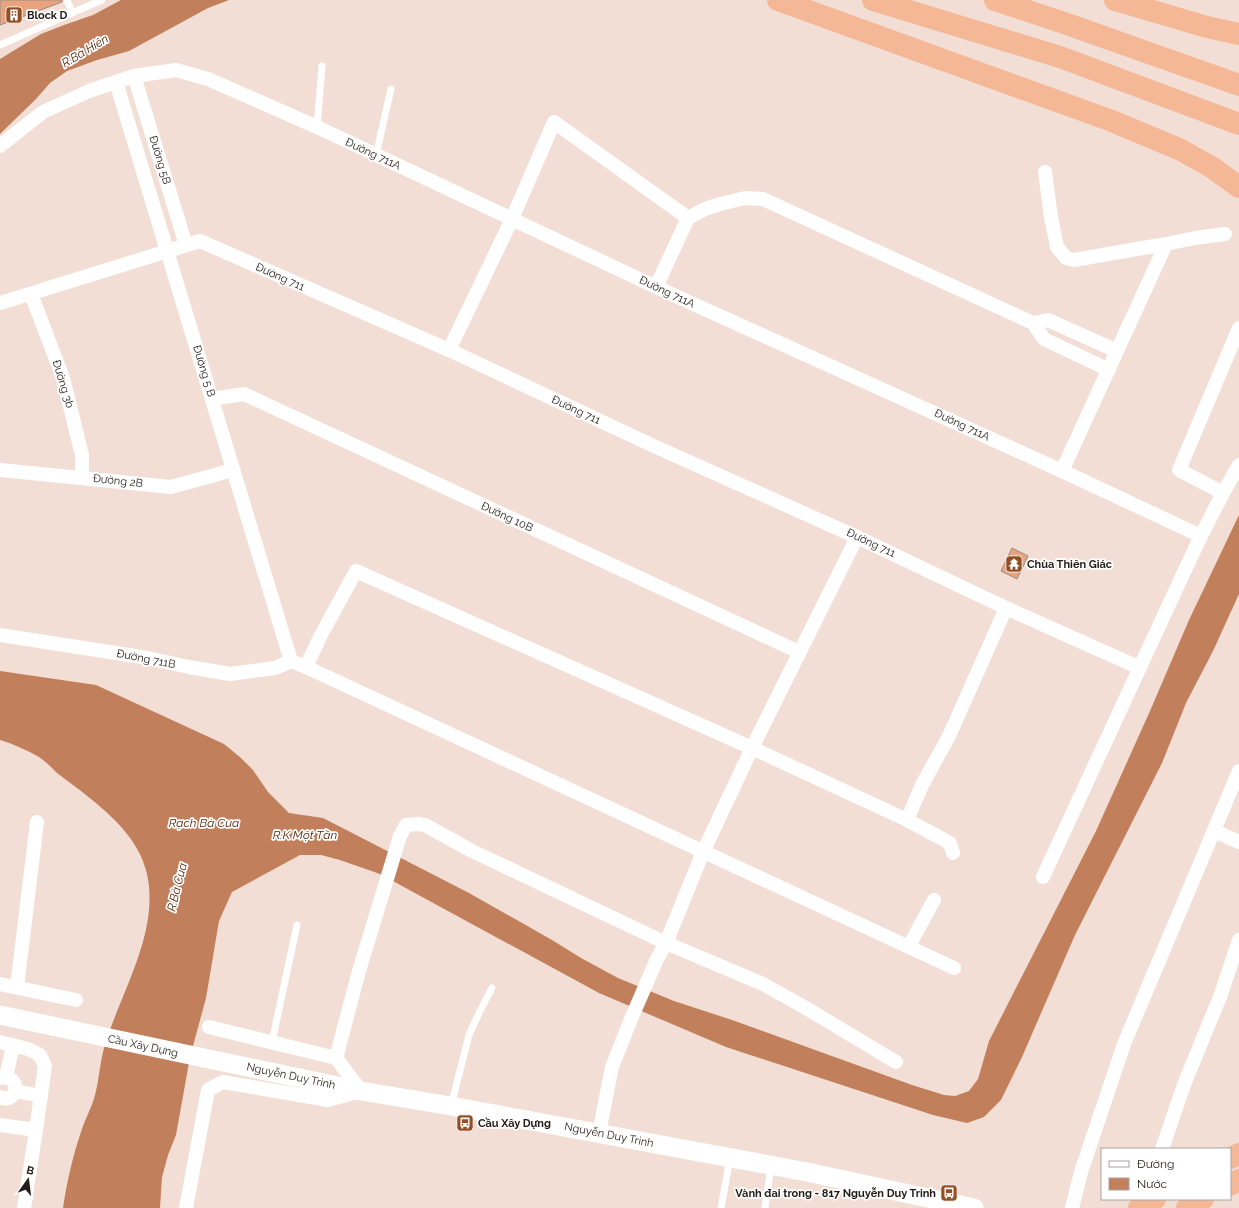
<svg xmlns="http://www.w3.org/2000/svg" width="1239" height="1208" viewBox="0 0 1239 1208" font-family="Raleway,sans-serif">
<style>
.water{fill:#c17f5b}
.building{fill:#e9a47f;stroke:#9d8b81}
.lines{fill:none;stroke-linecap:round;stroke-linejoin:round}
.service{stroke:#fff;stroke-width:7}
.minor{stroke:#fff;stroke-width:14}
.secondary{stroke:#fff;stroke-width:19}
.motorway{stroke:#f5b897;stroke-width:22}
.labels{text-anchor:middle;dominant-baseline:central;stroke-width:3.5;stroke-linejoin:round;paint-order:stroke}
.poi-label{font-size:11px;font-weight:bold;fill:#231c18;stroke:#fff;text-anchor:start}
.street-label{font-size:11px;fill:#231c18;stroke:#fff}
.water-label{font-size:12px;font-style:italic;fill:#4a1f03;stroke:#fff}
</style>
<rect width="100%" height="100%" fill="#f2ded4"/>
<!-- water -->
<g class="water">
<polygon points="121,0 229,0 208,8 129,51 97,60 67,71 50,83 36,99 0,134 0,59 41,34 64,25 93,15"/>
<path d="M1239 515V594L1213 651 1186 703 1162 763 1075 935 1022 1057 1001 1100 984 1117 967 1123 933 1115 726 1047 599 993 380 874 340 860 321 855H300L232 892 219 921 206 998 190 1057 176 1135 168 1155 162 1177 160 1208H63C67 1181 73 1155 82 1129 86 1117 92 1107 95 1095 99 1080 100 1063 104 1048 120 993 160 933 147 874 139 838 109 813 81 791 73 785 65 779 57 773 51 767 45 761 39 757 27 750 13 744 0 740V671L96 685 224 744 241 758 253 770 268 792 289 813 323 818 469 893 552 940 581 958 618 978 674 1001 732 1020 912 1085 944 1095 955 1096 969 1091 978 1079 989 1041 1096 831 1150 711 1189 620Z"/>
</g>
<!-- building -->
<g class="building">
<polygon points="0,0 62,0 62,2 0,25"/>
<polygon points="1012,548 1028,556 1017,579 1001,571"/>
</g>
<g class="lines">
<!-- service -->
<g class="service">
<polyline points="72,13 102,0"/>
<polyline points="0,45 72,13 67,0"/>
<polyline points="317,127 322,66"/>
<polyline points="376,155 391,89"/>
<polyline points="272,1042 297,925"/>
<polyline points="451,1106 469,1035 480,1011 492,988"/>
<polyline points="721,1208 730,1158"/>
<polyline points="765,1208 771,1166"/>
</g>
<!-- minor -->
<g class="minor">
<polyline points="134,76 186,245"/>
<polyline points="116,82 291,661"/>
<polyline points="0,146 43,112 89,91 134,76 176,70 208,79 317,127 656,287 1062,471 1201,536 1184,572 1043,877"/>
<polyline points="1045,172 1051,217 1057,247 1066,258 1074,260 1166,244 1195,238 1225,234"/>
<polyline points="656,287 688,218 705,209 720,204 745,198 763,199 1033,323 1048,320 1117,351"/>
<polyline points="31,294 63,378 82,455 82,477"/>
<polyline points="0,303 200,241 449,350 656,447 857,537 1006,608 1140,668"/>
<polyline points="1033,323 1044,339 1109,370"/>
<polyline points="449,350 512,219 554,122 688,218"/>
<polyline points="212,399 244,394 799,652"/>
<polyline points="0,470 171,487 233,470"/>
<polyline points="1062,471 1166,244"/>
<polyline points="1223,493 1239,465"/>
<polyline points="1201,536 1223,493 1179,470 1239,328"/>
<polyline points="0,635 148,658 189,667 230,674 275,668 291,661"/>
<polyline points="291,661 306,667 321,635 356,571 752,748 907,820 950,843 953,853"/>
<polyline points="306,667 954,968"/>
<polyline points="907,820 922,785 949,736 1006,608"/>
<polyline points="1214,831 1239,842"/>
<polyline points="909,946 934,900"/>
<polyline points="0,984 76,1000"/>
<polyline points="17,987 37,822"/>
<polyline points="0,1042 28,1049 40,1055 45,1066 36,1130"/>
<polyline points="336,1058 359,971 400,836 406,825 418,824 425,825 472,851 666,943 763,984 806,1008 896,1062"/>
<polyline points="6,1077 13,1045"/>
<path d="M0 1078C23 1074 18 1105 0 1097"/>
<polyline points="15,1091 41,1096"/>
<polyline points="0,1125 36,1130 24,1208"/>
<polyline points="599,1133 612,1067 631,1019 657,959 666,943 703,852 752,748 857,537"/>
<polyline points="1162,1149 1185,1082 1220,997 1239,940"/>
<polyline points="186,1208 208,1090 223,1082 328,1100 361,1091 336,1058 209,1027"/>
<polyline points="1072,1208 1081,1172 1124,1044 1239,771"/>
</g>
<!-- secondary -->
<polyline class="secondary" points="0,1015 361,1091 451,1106 807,1172 974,1208"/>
<!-- motorway -->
<g class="motorway">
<polyline points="778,0 1112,121 1181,150 1213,168 1239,187"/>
<polyline points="873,0 1060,57 1239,124"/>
<polyline points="995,0 1067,24 1239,85"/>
<polyline points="1115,0 1207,27 1239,34"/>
<polyline points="1230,1158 1239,1154"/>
<polyline points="1230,1185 1239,1180"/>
<polyline points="1139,1208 1155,1199"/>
<polyline points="1187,1208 1203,1199"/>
</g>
</g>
<!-- icons -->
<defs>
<symbol id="building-square" viewBox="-11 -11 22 22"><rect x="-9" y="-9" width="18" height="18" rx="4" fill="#934e24" stroke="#fff"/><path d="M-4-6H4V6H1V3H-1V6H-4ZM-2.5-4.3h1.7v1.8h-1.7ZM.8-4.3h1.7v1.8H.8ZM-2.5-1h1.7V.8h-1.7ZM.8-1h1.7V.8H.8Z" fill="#fff"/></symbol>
<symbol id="temple-square" viewBox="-11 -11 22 22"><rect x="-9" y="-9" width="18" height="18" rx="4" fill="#934e24" stroke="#fff"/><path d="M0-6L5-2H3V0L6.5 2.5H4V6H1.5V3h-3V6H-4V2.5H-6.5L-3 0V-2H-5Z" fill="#fff"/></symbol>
<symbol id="bus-square" viewBox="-11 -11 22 22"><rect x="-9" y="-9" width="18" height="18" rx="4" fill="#934e24" stroke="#fff"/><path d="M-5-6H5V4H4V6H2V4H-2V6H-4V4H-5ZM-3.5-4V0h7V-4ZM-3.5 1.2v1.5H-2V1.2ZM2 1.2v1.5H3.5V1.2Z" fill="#fff"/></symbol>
</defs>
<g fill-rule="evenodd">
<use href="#building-square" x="4" y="5" width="20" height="20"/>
<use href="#temple-square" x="1004" y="554" width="20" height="20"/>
<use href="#bus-square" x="455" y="1113" width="20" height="20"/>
<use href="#bus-square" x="939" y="1183" width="20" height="20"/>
</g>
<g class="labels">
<!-- poi labels -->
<g class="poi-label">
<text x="27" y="15">Block D</text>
<text x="1027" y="564">Chùa Thiên Giác</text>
<text x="478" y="1123">Cầu Xây Dựng</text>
<text x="936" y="1193" text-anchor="end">Vành đai trong - 817 Nguyễn Duy Trinh</text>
</g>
<!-- street labels -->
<g class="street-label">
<text transform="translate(373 154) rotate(25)">Đường 711A</text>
<text transform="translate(160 160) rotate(73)">Đường 5B</text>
<text transform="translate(280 277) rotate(24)">Đường 711</text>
<text transform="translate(667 292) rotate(25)">Đường 711A</text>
<text transform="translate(204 371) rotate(73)">Đường 5 B</text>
<text transform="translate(63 384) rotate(73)">Đường 3b</text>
<text transform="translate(576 410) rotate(25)">Đường 711</text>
<text transform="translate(962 425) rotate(25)">Đường 711A</text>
<text transform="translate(118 481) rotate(6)">Đường 2B</text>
<text transform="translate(507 517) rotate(25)">Đường 10B</text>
<text transform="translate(871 543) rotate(25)">Đường 711</text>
<text transform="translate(146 659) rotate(11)">Đường 711B</text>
<text transform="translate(143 1046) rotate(12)">Cầu Xây Dựng</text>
<text transform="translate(291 1076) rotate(12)">Nguyễn Duy Trinh</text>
<text transform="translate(609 1135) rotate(11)">Nguyễn Duy Trinh</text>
</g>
<!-- water labels -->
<g class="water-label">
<text transform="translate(85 51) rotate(-31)">R.Bà Hiên</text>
<text x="204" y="823">Rạch Bà Cua</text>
<text x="305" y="835">R.K Một Tần</text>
<text transform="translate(177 887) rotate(-76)">R.Bà Cua</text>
</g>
</g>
<!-- legend -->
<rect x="1101" y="1148" width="130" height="52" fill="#ffffff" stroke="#a7a4a3"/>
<rect x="1109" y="1161" width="20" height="6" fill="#ffffff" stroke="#a7a4a3"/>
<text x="1137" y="1168" font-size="12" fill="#231c18">Đường</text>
<rect x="1109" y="1178" width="20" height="12" fill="#c17f5b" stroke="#a7a4a3"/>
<text x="1137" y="1188" font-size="12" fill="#231c18">Nước</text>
<!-- north arrow -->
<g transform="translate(28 1180) rotate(14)" stroke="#ffffff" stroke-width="3" paint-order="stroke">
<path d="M0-3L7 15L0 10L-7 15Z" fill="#231c18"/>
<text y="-6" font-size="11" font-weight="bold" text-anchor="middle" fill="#231c18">B</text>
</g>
</svg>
